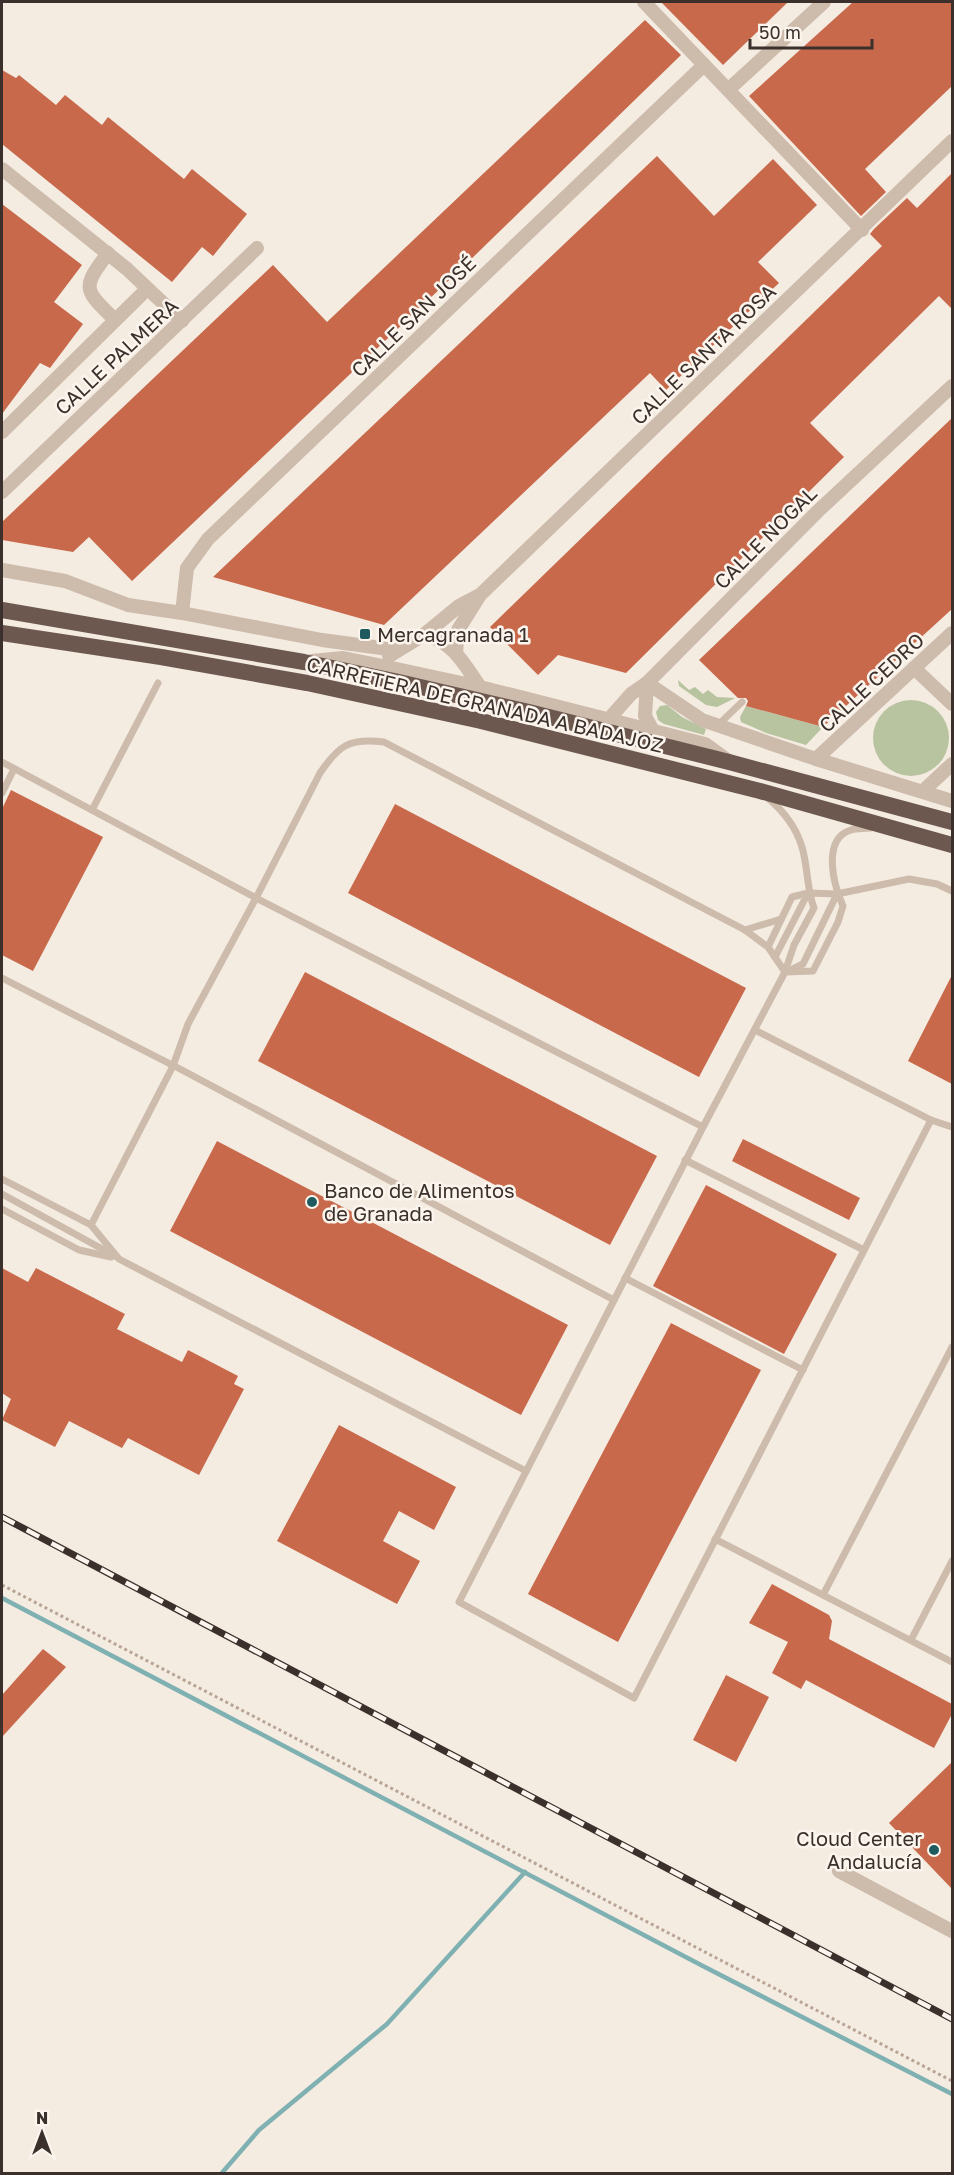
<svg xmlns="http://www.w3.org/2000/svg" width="954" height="2175" viewBox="0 0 954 2175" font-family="'Golos Text',sans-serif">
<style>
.green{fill:#b8c4a0}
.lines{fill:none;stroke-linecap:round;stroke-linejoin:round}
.stream{stroke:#7fb0b2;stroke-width:4.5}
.building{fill:#c8694b}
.path{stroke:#b9a596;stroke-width:3;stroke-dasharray:3 3;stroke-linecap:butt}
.service{stroke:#cdbbac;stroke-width:7}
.minor{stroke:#cdbbac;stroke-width:14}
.trunk{stroke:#6c584f;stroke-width:16}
.rail-casing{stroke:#3b302b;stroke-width:7}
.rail{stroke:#fbf5ee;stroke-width:4.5;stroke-dasharray:14;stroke-linecap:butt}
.poi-dot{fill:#1f5a5e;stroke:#fbf5ee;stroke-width:2}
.labels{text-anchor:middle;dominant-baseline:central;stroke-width:5;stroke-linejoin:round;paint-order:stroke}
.street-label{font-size:20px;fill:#3b302b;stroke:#fbf5ee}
.poi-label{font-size:20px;fill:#3b302b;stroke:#fbf5ee;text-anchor:start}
</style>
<rect width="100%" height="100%" fill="#f4ebe1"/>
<!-- green -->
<g class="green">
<polygon points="678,680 689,690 695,687 703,694 708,690 717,697 735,698 717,707 706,705 679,686"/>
<circle cx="911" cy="738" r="38"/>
<polygon points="667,705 682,717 706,729 704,735 664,724 658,720 656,712 660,706"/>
<polygon points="746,706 823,727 806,745 766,733 741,722 740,717"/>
</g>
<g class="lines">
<!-- stream -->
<g class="stream">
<polyline points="2,1598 699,1964 952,2094"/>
<polyline points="221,2174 259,2130 387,2024 525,1872"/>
</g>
</g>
<!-- building -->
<g class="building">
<polygon points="661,2 788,2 723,65"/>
<polygon points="853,2 952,2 952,86 865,169 886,192 861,216 749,96"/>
<polygon points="645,20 681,55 464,266 132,581 89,537 73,552 2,540 2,522 273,265 327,322"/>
<polygon points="2,70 16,78 19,75 56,105 65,95 102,125 108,117 184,179 192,169 247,214 213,256 202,247 172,282 2,144"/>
<polygon points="657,156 714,216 773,159 817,205 758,262 779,283 666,390 650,373 384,625 213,577"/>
<polygon points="952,173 952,309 939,296 810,423 844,457 626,673 558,655 538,675 490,627 882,246 870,234 874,229 907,198 917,208"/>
<polygon points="2,204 82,265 54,302 83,324 50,368 40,363 2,414"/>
<polygon points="952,418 952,609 823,727 746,706 748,701 746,698 738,698 699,660"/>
<polygon points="11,790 103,837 33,971 2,955 2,809"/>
<polygon points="395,804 746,988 699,1077 348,893"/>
<polygon points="305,972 657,1156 610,1245 258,1061"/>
<polygon points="952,975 952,1084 908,1061"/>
<polygon points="743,1139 860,1198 849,1220 732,1161"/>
<polygon points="217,1141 568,1325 521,1415 170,1231"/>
<polygon points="706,1185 837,1254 784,1354 653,1286"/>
<polygon points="2,1268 28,1282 36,1268 125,1314 117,1329 182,1362 188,1350 238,1376 234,1384 244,1389 199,1475 128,1438 122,1448 69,1421 55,1447 2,1420 11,1399 2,1393"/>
<polygon points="671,1323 761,1370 618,1642 528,1594"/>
<polygon points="339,1425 456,1487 434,1530 399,1511 383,1541 420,1561 397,1604 277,1541"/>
<polygon points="772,1584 829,1615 832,1621 829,1639 952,1704 952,1714 934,1748 806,1680 801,1689 772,1673 788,1642 749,1623"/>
<polygon points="43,1649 66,1667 2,1737 2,1695"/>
<polygon points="726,1675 769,1697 736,1762 693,1740"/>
<polygon points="952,1762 952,1889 889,1823"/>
</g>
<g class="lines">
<!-- path -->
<polyline class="path" points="2,1585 952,2081"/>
<!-- service -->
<g class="service">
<polyline points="718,725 742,702"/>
<polyline points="2,762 256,898 703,1127"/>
<polyline points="2,793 14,769"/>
<path d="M769 799C783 811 795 826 801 844 808 863 806 887 814 908L794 945 785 972 703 1127 459 1602 634 1698 931 1120"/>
<polyline points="92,810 158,683"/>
<polyline points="745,930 781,919"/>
<polyline points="768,947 792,897 808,893 837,894 909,879 937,884 952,891"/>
<polyline points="775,957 808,893"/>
<polyline points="789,971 803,964 837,894"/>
<path d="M785 972 813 971 838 922 843 906C834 886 821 839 851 830 856 828 864 829 870 828"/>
<polyline points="2,978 182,1070 614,1300"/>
<polyline points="755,1030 931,1120 952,1127"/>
<polyline points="685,1160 864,1250"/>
<polyline points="2,1179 91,1225 119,1259 526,1471"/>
<polyline points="2,1194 115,1256"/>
<polyline points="2,1209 79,1250 111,1257"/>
<path d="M91 1225 173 1066 188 1024 256 898 320 773C339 745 349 738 384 742L745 930 768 947 785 972"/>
<polyline points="625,1278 803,1370"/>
<polyline points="715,1539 952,1662"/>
<polyline points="823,1595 952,1347"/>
<polyline points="911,1640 952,1561"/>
</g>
<!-- minor -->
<g class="minor">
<polyline points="644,2 862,230"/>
<polyline points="729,89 824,2"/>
<polyline points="2,169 127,269 182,321"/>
<path d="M108 253C81 289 84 289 115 320"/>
<polyline points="2,432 147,289"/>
<polyline points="2,492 257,248"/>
<polyline points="2,570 65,581 128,605 182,613 322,640 396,650"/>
<polyline points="182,613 187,568 208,539 704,65"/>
<polyline points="425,634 459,606 478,596"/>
<polyline points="456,653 458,630 480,595 952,141"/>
<path d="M389 656 425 634C454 643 464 664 480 687"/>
<polyline points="312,661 343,658 378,665 480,687 705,744 727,760"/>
<polyline points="914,668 952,704"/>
<polyline points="647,683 702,720 816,759 952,801"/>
<polyline points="647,683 645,716 652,729"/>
<polyline points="609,719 631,694 647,683 818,511 952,386"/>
<polyline points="816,759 952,633"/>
<polyline points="923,791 952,764"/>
<polyline points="839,1871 952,1931"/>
</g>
<!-- trunk -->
<g class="trunk">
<polyline points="2,610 304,662 399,682 529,712 729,762 952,822"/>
<polyline points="2,633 161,657 307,683 481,721 760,791 952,845"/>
</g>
<defs>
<polyline id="rail" points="2,1517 952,2019"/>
</defs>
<!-- rail casing -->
<use href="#rail" class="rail-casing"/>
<!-- rail -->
<use href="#rail" class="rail"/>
</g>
<!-- markers -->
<g class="poi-dot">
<rect x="359" y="628" width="12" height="12" rx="3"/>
<circle cx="312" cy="1202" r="6"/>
<circle cx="934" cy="1850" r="6"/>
</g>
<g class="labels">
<!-- street labels -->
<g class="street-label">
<text transform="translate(413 316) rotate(-44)">CALLE SAN JOSÉ</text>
<text transform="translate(703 354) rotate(-44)">CALLE SANTA ROSA</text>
<text transform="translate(116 356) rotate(-43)">CALLE PALMERA</text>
<text transform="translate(765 537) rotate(-45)">CALLE NOGAL</text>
<text transform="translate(871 682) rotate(-43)">CALLE CEDRO</text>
<text transform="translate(485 704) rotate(13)">CARRETERA DE GRANADA A BADAJOZ</text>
</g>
<!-- poi labels -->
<g class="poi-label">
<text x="377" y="634">Mercagranada 1</text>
<text x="324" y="1190">Banco de Alimentos<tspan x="324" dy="23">de Granada</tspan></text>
<text x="922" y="1838" text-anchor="end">Cloud Center<tspan x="922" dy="23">Andalucía</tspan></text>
</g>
</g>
<!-- border -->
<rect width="954" height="2175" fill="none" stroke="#3b302b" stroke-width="6"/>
<!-- north arrow -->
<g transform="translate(42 2133)" stroke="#fbf5ee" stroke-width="4.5" paint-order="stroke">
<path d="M0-4.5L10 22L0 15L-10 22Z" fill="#3b302b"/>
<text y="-9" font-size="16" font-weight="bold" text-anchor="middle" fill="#3b302b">N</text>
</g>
<!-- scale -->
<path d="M750 39v9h122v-9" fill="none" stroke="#3b302b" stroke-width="3"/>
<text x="759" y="39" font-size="18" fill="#3b302b" stroke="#fbf5ee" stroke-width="4.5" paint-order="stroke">50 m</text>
</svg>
